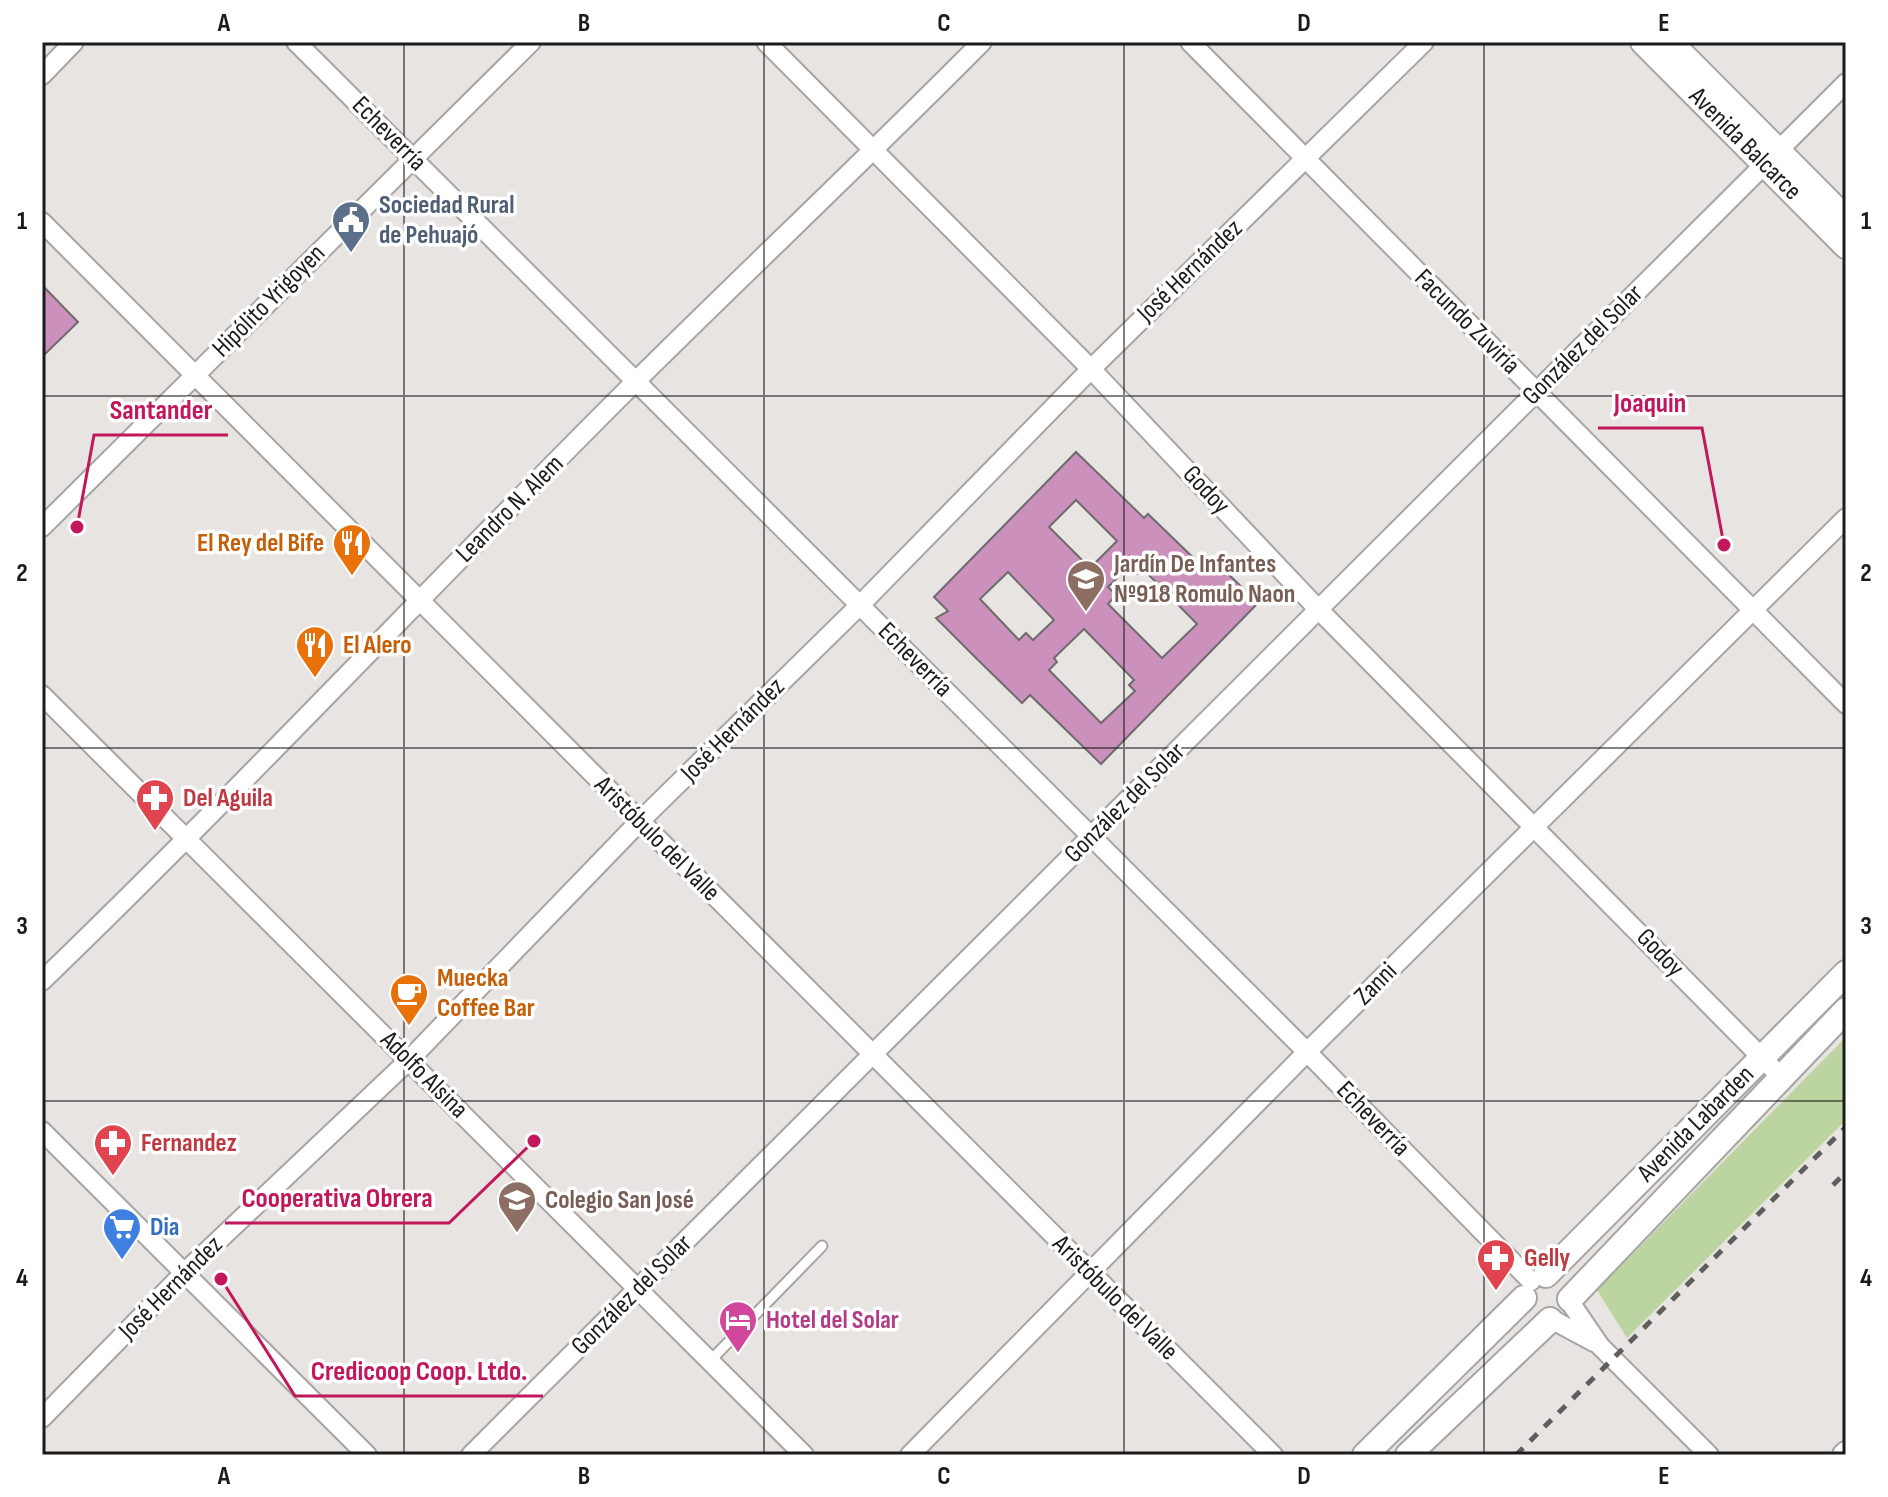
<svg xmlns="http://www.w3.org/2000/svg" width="1888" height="1497" viewBox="0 0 1888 1497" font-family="'Sofia Sans Condensed',sans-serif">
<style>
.green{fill:#bcd49f}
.building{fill:#cc90bd;stroke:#6e6b6d;stroke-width:2;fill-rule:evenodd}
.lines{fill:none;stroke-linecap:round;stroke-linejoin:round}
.service-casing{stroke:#a8a4a3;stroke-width:13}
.minor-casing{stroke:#a8a4a3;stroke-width:22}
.tertiary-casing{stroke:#a8a4a3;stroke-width:26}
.secondary-casing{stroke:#a8a4a3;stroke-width:28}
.service{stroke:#fff;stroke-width:9}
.minor{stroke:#fff;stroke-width:18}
.tertiary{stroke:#fff;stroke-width:22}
.secondary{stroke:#fff;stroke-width:24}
.rail{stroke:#605e5c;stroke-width:5;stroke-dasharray:10 10;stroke-linecap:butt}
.grid{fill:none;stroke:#1c1b1a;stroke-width:2;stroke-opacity:0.55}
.labels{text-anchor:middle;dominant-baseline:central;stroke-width:7;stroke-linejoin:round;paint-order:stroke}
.street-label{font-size:26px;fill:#1c1b1a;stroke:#fff}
.service-label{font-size:26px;font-weight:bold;fill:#4e5e75;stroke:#fff;text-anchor:start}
.food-label{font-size:26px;font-weight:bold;fill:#c56008;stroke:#fff;text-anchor:start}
.education-label{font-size:26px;font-weight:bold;fill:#785e54;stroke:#fff;text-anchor:start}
.health-label{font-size:26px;font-weight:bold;fill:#be3a42;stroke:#fff;text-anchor:start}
.shop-label{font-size:26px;font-weight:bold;fill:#366cbe;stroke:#fff;text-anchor:start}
.hotel-label{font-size:26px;font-weight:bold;fill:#b23c85;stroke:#fff;text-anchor:start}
.leader{fill:none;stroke:#c2185b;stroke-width:3}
.callout-dot{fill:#c2185b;stroke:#fff;stroke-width:3}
.callout-label{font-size:28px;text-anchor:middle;font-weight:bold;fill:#c2185b;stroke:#fff;stroke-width:7;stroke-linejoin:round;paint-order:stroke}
.neatline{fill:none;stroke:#1c1b1a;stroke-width:3}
.grid-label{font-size:26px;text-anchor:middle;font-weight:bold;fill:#1c1b1a}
</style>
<rect width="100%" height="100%" fill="#e8e4e2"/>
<!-- green -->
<polygon class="green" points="1846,1037 1846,1120 1627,1338 1597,1290"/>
<!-- building -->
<g class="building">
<polygon points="42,285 78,322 42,357"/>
<path d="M1076 452 1144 518 1148 514 1205 569 1214 560 1258 603 1101 764 1030 695 1022 703 977 659 936 618 948 611 934 597ZM1076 500 1117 541 1090 568 1049 527ZM1129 566 1137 574 1143 569 1197 624 1162 658 1108 604 1116 595 1108 587ZM1008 572 1054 620 1033 640 1026 633 1019 640 980 599ZM1084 629 1134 680 1129 685 1135 691 1101 723 1049 670 1057 662 1054 658Z"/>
</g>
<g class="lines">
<defs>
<polyline id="service" points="710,1361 822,1246"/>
<g id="minor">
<polyline points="296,42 1307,1052 1531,1281"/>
<polyline points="766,42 1091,369 1318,609 1780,1076"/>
<polyline points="1190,42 1846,704"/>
<polyline points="42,75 74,42"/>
<polyline points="42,222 1273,1455"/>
<polyline points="42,527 531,42"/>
<polyline points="42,695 804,1455"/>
<path d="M42 981C244 786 435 581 634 383 749 269 868 157 982 42"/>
<polyline points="42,1131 367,1455"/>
<polyline points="1570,1302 1600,1346 1709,1455"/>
<polyline points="1553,1320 1594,1342"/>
<polyline points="42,1418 184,1273 409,1060 640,821 860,605 1091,369 1424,42"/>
<polyline points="471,1455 1846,83"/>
<polyline points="910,1455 1307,1052 1846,518"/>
</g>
<polyline id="tertiary" points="1844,1455 1846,1453"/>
<g id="secondary">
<polyline points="1643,42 1846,246"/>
<polyline points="1670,42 1846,219"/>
<polyline points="1546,1275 1846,973"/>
<polyline points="1570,1299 1846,1010"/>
<polyline points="1365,1455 1524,1298"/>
<polyline points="1408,1455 1550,1320"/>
</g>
</defs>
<!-- service casing -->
<use href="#service" class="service-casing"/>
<!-- minor casing -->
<use href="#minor" class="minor-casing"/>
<!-- tertiary casing -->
<use href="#tertiary" class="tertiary-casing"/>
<!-- secondary casing -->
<use href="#secondary" class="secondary-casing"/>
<!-- service -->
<use href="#service" class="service"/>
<!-- minor -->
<use href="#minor" class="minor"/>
<!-- tertiary -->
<use href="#tertiary" class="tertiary"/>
<!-- secondary -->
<use href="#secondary" class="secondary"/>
<!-- rail -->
<g class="rail">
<polyline points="1833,1185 1846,1172"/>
<polyline points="1516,1455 1846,1127"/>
</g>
</g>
<!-- grid -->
<path class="grid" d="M404 42V1455M764 42V1455M1124 42V1455M1484 42V1455M42 396H1846M42 748H1846M42 1101H1846"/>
<!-- icons -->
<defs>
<symbol id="civic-pin" viewBox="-11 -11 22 30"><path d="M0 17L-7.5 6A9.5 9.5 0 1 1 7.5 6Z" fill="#5c6f8a" stroke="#fff"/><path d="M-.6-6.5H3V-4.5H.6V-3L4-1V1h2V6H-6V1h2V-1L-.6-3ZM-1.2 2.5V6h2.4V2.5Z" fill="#fff"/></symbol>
<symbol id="restaurant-pin" viewBox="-11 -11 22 30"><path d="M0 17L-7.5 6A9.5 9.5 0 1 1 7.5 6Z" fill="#e8710a" stroke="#fff"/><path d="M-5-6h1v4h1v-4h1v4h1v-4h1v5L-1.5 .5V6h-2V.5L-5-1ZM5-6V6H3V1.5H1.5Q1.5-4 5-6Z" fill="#fff"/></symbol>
<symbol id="school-pin" viewBox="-11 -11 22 30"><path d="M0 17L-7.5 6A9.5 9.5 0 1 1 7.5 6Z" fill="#8d6e63" stroke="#fff"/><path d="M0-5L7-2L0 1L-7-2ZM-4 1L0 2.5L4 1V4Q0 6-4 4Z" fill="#fff"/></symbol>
<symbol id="pharmacy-pin" viewBox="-11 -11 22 30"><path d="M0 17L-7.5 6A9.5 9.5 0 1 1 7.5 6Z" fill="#e0444e" stroke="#fff"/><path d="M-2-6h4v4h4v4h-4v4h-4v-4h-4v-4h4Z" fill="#fff"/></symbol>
<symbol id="cafe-pin" viewBox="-11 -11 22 30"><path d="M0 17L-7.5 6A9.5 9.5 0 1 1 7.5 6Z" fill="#e8710a" stroke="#fff"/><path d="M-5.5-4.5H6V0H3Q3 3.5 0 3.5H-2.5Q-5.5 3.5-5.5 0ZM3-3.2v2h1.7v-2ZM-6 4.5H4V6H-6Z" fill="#fff"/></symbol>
<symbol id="supermarket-pin" viewBox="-11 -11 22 30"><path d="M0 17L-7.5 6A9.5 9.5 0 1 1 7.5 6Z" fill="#3f7fe0" stroke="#fff"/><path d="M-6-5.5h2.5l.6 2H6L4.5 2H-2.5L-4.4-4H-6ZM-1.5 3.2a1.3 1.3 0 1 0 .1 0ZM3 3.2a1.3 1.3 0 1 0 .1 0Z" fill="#fff"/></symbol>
<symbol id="hotel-pin" viewBox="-11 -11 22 30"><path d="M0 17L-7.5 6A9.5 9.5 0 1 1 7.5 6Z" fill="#d1479c" stroke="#fff"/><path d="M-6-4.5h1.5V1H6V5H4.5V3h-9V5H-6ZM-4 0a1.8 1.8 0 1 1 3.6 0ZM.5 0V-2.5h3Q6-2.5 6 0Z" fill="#fff"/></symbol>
</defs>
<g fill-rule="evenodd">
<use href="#civic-pin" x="329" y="198" width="44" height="60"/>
<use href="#restaurant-pin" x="330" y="521" width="44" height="60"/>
<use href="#school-pin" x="1064" y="557" width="44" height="60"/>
<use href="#restaurant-pin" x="293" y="623" width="44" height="60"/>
<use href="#pharmacy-pin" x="133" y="776" width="44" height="60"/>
<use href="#cafe-pin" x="387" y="971" width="44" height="60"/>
<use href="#pharmacy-pin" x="91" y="1121" width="44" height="60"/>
<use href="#school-pin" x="495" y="1178" width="44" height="60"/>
<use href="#supermarket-pin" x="100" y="1205" width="44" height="60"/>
<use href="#pharmacy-pin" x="1474" y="1236" width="44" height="60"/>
<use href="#hotel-pin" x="716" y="1298" width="44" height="60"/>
</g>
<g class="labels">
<!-- street labels -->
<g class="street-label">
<text transform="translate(389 134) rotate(45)">Echeverría</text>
<text transform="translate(1745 144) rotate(45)">Avenida Balcarce</text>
<text transform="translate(1190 271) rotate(-44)">José Hernández</text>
<text transform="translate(269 301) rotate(-45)">Hipólito Yrigoyen</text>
<text transform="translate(1467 322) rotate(45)">Facundo Zuviría</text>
<text transform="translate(1583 345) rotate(-45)">González del Solar</text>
<text transform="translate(1206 490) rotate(47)">Godoy</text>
<text transform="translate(510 509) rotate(-45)">Leandro N. Alem</text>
<text transform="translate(915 660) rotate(45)">Echeverría</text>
<text transform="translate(733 730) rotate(-45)">José Hernández</text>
<text transform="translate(1125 803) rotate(-45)">González del Solar</text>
<text transform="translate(657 839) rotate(45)">Aristóbulo del Valle</text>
<text transform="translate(1660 953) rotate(46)">Godoy</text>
<text transform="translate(1376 984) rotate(-45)">Zanni</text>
<text transform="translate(424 1075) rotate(45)">Adolfo Alsina</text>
<text transform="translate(1373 1119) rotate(46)">Echeverría</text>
<text transform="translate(1696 1124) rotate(-45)">Avenida Labarden</text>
<text transform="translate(171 1288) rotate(-45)">José Hernández</text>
<text transform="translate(632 1295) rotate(-45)">González del Solar</text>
<text transform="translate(1115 1298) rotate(45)">Aristóbulo del Valle</text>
</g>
<!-- service labels -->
<g class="service-label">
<text x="379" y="205">Sociedad Rural<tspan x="379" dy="30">de Pehuajó</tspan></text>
</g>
<!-- food labels -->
<g class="food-label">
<text x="324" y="543" text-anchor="end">El Rey del Bife</text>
<text x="343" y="645">El Alero</text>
<text x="437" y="978">Muecka<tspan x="437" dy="30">Coffee Bar</tspan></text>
</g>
<!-- education labels -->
<g class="education-label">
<text x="1114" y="564">Jardín De Infantes<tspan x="1114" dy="30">Nº918 Romulo Naon</tspan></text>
<text x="545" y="1200">Colegio San José</text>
</g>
<!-- health labels -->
<g class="health-label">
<text x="183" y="798">Del Aguila</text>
<text x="141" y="1143">Fernandez</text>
<text x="1524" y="1258">Gelly</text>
</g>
<!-- shop labels -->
<g class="shop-label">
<text x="150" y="1227">Dia</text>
</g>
<!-- hotel labels -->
<g class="hotel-label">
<text x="766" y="1320">Hotel del Solar</text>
</g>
</g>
<!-- callouts -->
<path class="leader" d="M1724 545L1702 428H1598M77 527L94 435H228M534 1141L449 1223H225M221 1279L295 1396H543"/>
<g class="callout-dot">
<circle cx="1724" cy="545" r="8"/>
<circle cx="77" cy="527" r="8"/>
<circle cx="534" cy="1141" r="8"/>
<circle cx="221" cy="1279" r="8"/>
</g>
<g class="callout-label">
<text x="1650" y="412">Joaquin</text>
<text x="161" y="419">Santander</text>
<text x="337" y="1207">Cooperativa Obrera</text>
<text x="419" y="1380">Credicoop Coop. Ltdo.</text>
</g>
<!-- border -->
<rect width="1888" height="1497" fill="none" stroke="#ffffff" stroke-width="88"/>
<rect x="44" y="44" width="1800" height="1409" class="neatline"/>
<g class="grid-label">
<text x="224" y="31">A</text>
<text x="584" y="31">B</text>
<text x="944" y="31">C</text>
<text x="1304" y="31">D</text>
<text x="1664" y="31">E</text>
<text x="22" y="229">1</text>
<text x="1866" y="229">1</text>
<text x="22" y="581">2</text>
<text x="1866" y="581">2</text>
<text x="22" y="934">3</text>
<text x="1866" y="934">3</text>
<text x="22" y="1286">4</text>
<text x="1866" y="1286">4</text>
<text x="224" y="1484">A</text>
<text x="584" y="1484">B</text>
<text x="944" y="1484">C</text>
<text x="1304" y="1484">D</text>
<text x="1664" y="1484">E</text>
</g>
</svg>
